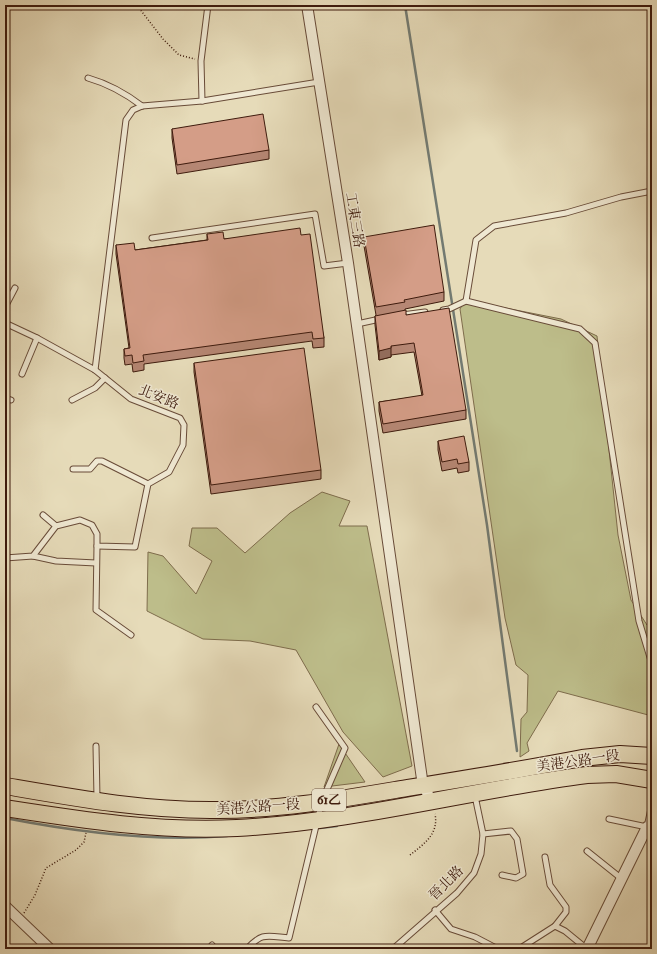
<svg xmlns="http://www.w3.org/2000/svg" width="657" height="954" viewBox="0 0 657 954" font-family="'IM FELL Double Pica','Noto Serif TC',serif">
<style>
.green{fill:#bdbd8a;stroke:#7e6c4c}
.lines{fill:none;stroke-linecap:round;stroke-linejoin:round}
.stream{stroke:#737a71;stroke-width:2.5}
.service-casing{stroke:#684b38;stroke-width:7}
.minor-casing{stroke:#684b38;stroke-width:12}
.primary-casing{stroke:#3e1b0d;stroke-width:18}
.path{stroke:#3e1b0d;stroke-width:1.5;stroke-dasharray:1 2;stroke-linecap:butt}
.service{stroke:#efe8d2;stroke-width:5}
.minor{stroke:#efe8d2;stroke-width:10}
.primary{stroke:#e6dbb9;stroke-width:16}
.wall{fill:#b68774;stroke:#3e1b0d}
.shaded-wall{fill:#946e5e;stroke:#3e1b0d}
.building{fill:#d49d87;stroke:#3e1b0d}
.labels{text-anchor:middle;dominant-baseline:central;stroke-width:3;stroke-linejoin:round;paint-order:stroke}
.shield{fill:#efe8d2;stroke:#735848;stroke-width:1}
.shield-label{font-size:13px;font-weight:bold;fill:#3e1b0d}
.street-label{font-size:14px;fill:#3e1b0d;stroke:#efe8d2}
</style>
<rect width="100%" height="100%" fill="#e6dbb9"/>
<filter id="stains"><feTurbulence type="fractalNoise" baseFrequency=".005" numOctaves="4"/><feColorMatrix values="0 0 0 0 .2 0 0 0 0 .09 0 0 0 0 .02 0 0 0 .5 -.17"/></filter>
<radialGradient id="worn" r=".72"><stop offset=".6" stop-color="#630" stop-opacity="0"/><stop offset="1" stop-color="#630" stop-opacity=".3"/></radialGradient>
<!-- green -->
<g class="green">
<polygon points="465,300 561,319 597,336 618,535 631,600 647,625 652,610 652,716 558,691 527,743 529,751 520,757 521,719 527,712 528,675 516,665 505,618 460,309"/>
<polygon points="322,492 350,501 339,526 367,526 412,766 383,777 343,732 296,650 250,641 203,639 147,611 148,552 163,556 196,594 212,561 189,546 192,528 217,528 245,553 290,513"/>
<polygon points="339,744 365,782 324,787"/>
</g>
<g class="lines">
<!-- stream -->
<g class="stream">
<polyline points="405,5 487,525 517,751"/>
<path d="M5 818C76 832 155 842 227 836"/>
<polyline points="320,828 337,826"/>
</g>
<defs>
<g id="service">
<path d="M88 78C109 84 125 93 142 106"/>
<polyline points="202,101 201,61 208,5"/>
<polyline points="152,238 315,214 324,266 348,263"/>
<polyline points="466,301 476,240 494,226 566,213 621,197 652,191"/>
<polyline points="5,307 15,288"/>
<polyline points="443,310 449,309 466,301 580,329 595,343 639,621 652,664"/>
<polyline points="402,315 425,312"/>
<polyline points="5,323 37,338 95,370 131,399 180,418 184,425 183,445 169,472 148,484 135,547 97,546 97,534 92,525 80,520 56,526 33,556 5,558"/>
<polyline points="357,324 380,319"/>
<polyline points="95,370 126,120 133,110 142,106 202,101 319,82"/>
<polyline points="22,374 37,338"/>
<polyline points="5,398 11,400"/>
<polyline points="72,400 95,388 105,378"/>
<polyline points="73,469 90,469 97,461 102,461 148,484"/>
<polyline points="43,515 56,526"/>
<polyline points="97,546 96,610 131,635"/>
<polyline points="33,556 56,561 96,563"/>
<polyline points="96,746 97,798"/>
<polyline points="609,819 647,827 652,804"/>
<polyline points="483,834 511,831 517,839 523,874 516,878 502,875"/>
<polyline points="587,851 622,879"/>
<polyline points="545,857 550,885 566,907 566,912 555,926"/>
<polyline points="435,910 451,929 475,937 498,949"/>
<polyline points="212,945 215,949"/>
<path d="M247 949C262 932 267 936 289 938L322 801 345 748 316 707"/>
<polyline points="393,949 457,893 474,873 481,854 483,834 475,796"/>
<polyline points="519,949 555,926 565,931 587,949"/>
</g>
<g id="minor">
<polyline points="307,5 348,263 423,786 432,801"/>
<polyline points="5,906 50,949"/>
<polyline points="587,949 647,827 652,827"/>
</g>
<g id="primary">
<path d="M5 786C75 798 146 811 218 810 277 810 336 800 395 790 457 780 520 770 582 758L620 754 652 756"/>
<path d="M5 808C82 820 158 832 237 828 355 822 470 790 587 775L616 774 652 780"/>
</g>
</defs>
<!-- service casing -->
<use href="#service" class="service-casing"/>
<!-- minor casing -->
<use href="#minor" class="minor-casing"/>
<!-- primary casing -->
<use href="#primary" class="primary-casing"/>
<!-- path -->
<g class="path">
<polyline points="498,5 503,6"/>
<polyline points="139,8 163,39 179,55 195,59"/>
<path d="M410 855C424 844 439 834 435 814"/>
<polyline points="24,913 35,895 46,868 76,850 84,842 86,833"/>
</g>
<!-- service -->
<use href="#service" class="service"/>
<!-- minor -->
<use href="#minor" class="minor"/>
<!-- primary -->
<use href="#primary" class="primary"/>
</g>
<!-- wall -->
<g class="wall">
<polygon points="172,129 269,150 269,159 177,174 172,138"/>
<polygon points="207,234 224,239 301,235 324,338 324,347 313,348 312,341 144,364 144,370 133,372 132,364 125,365 124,358 124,349 129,348 116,254 116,245 135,250 207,240"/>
<polygon points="364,237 444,292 444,301 405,309 405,310 406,315 466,410 466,419 383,433 379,411 379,402 422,396 414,352 391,355 391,357 379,360 375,325 375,316 376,315 364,246"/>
<polygon points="194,363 321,470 321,479 211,494 194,372"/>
<polygon points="438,441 469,462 469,471 458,473 457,468 442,471 438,450"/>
</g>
<!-- shaded-wall -->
<polygon class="shaded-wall" points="391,346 391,357 379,360 379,351"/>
<!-- building -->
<g class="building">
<polygon points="263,114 269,150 177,165 172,129"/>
<polygon points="434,225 444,292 404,300 405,302 376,307 364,237"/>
<polygon points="300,228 301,235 310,234 324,338 313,339 312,332 143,355 144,361 133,363 132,355 125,356 124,349 130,348 116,245 134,243 135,250 208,240 207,234 223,232 224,239"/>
<polygon points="449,308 466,410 383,424 379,402 423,395 414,343 391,346 391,348 379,351 375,316 406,310 406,315"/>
<polygon points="304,348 321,470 211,485 194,363"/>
<polygon points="464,436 469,462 458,464 457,459 442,462 438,441"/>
</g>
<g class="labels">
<!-- shield labels -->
<rect class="shield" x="312" y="789" width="34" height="22" rx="3"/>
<g class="shield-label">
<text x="329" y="800">61乙</text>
</g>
<!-- street labels -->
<g class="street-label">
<text transform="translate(355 220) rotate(81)">工東三路</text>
<text transform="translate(159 397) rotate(22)">北安路</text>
<text transform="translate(578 761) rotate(-8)">美港公路一段</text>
<text transform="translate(258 807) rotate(-4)">美港公路一段</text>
<text transform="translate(446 883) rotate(-45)">晉北路</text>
</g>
</g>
<!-- margin -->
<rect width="657" height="954" fill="none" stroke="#e6dbb9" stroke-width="20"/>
<rect x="6" y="6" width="645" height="942" fill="none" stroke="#3e1b0d" stroke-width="2"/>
<rect x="10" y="10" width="637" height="934" fill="none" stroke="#3e1b0d"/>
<rect width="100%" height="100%" filter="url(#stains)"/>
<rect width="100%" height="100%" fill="url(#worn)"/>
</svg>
